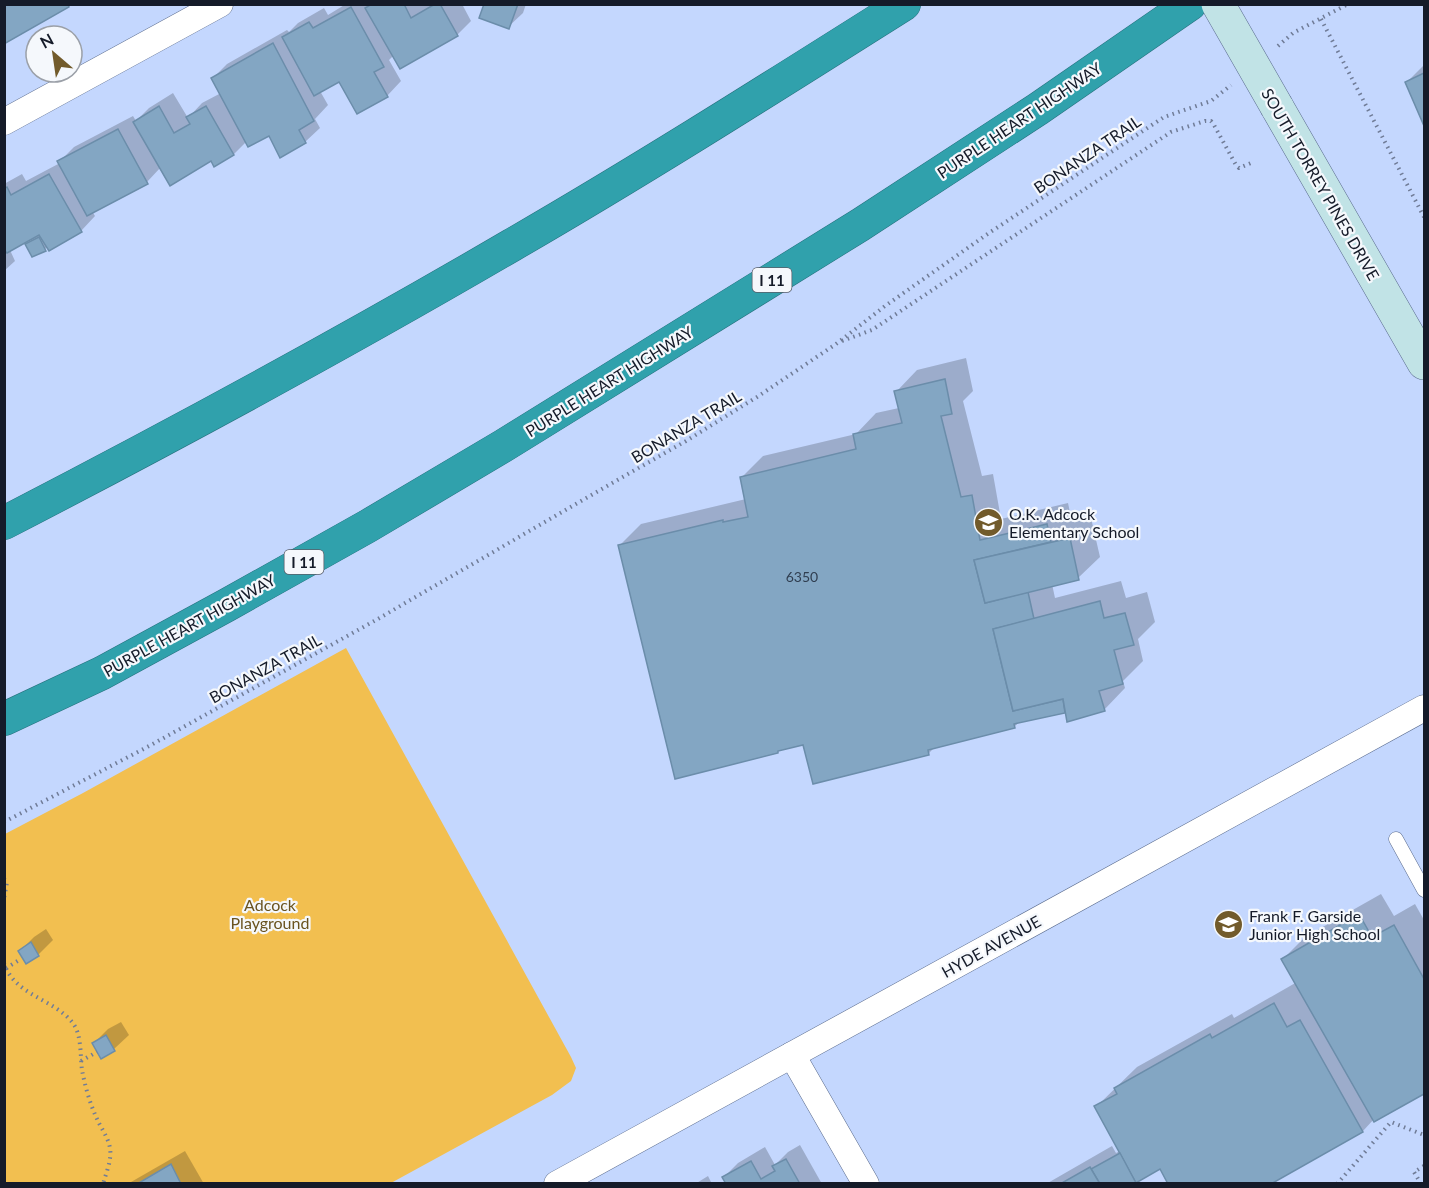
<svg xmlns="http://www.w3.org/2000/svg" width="1429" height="1188" viewBox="0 0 1429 1188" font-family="Lato,sans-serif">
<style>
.green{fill:#f2bf50}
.shadow{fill:#0003}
.building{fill:#83a6c3;stroke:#6b8daa;stroke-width:1.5}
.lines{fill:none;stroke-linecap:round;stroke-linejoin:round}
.lane-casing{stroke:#5a6b8d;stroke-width:15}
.street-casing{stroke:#5a6b8d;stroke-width:27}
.secondary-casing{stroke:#5a6b8d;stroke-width:34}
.highway-casing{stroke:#27727e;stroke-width:34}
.path{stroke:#707c97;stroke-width:4;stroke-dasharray:1.5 4.5;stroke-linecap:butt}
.lane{stroke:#fff;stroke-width:14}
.street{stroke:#fff;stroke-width:26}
.secondary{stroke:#c1e3e6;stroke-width:33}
.highway{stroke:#30a1ac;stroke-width:33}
.secondary-bridge-casing{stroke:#5a6b8d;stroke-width:34;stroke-linecap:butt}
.secondary-bridge{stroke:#c1e3e6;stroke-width:33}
.labels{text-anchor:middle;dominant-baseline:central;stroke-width:4.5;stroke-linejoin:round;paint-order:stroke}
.number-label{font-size:14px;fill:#303e50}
.shield{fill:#f5f8fc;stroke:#585d68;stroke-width:1.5}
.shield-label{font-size:15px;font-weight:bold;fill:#151b29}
.street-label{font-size:16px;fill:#151b29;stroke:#f5f8fc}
.poi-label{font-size:16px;fill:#151b29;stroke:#f5f8fc;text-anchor:start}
.park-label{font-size:16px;fill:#6a531f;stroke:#f5f8fc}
</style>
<rect width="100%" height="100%" fill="#c4d7fe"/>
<!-- green -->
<polygon class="green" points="346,648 571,1057 576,1068 571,1081 552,1095 391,1183 5,1184 5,834 83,793"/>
<!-- shadow -->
<g class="shadow">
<polygon points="346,4 462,4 471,21 457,35 394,55 389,60 401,81 387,96 340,80 320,91 328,105 315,119 320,128 305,142 270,134 247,141 234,154 215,165 211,159 161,167 147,182 92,211 95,216 81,231 48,246 45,249 27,244 35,237 10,250 15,261 4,271 4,184 22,174 26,181 60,163 59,162 74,147 133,116 136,121 149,108 173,93 188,118 202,103 221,93 213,78 227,64 287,30 289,32 298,23 324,8 328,15"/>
<polygon points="486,4 526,4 523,13 508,27"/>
<polygon points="1424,65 1424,122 1407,82"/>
<polygon points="966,358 973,391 963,401 982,476 993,474 1001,519 1068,503 1072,522 1091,518 1100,557 1078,578 1052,584 1055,598 1121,581 1126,598 1147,592 1155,622 1138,639 1143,661 1123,681 1125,688 1104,710 1066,711 1020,721 1014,727 935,747 928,754 804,743 781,748 777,752 620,545 641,524 746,499 741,478 763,456 856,434 876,413 899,408 896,392 917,370"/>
<polygon points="1381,894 1394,916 1415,904 1424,920 1424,1092 1375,1120 1374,1119 1363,1131 1272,1182 1161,1167 1133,1184 1046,1184 1112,1146 1116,1153 1120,1151 1096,1107 1137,1067 1232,1014 1234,1018 1297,982 1283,959 1305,937"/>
<polygon points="46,929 53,940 39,954 27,962 20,951 34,937"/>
<polygon points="121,1022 129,1035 114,1049 101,1057 94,1043 108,1029"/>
<polygon points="800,1145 822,1184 727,1184 724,1177 738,1163 765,1147 775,1165 788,1152"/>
<polygon points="185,1151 204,1184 130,1184 131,1182"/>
<polygon points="708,1176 712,1184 695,1184"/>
</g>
<!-- building -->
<g class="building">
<polygon points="4,4 68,4 69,7 4,44"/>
<polygon points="372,4 404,4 411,18 435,4 440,4 458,36 400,69 365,8"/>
<polygon points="518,4 509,29 479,18 484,4"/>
<polygon points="351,7 384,67 374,72 388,97 357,114 339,82 314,96 282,37 309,22 313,28"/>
<polygon points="273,43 314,121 299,130 306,143 280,158 269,136 248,147 211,78"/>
<polygon points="1424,73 1424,126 1405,82"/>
<polygon points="159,106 174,133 190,124 186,117 206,106 234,155 214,167 211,161 170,186 133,122"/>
<polygon points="118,129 148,184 87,216 57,161"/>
<polygon points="49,174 82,232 49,251 39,235 7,253 4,250 4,189 7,187 11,195"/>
<polygon points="39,237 46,251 32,257 25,244"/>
<polygon points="945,379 952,414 941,416 961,497 972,495 980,540 1047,524 1051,542 974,560 985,603 1028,592 1034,619 993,629 1013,711 1063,699 1065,713 1014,724 1015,728 928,750 929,755 813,784 803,745 778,751 778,753 675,779 618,545 723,520 723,522 748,517 740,477 856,449 853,434 902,423 894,391"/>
<polygon points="1070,538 1079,580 985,603 974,560"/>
<polygon points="1100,601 1104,618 1125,613 1134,645 1114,650 1123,684 1099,691 1105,711 1067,722 1063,699 1013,711 993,629"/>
<polygon points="1359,914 1372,937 1394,925 1424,979 1424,1094 1374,1122 1281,959"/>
<polygon points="31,942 39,956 26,964 18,951"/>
<polygon points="1274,1003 1287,1027 1300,1020 1363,1132 1271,1184 1168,1184 1160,1169 1136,1183 1094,1106 1117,1094 1114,1088 1210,1034 1212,1038"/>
<polygon points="106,1035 115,1051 101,1059 92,1043"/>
<polygon points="1120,1153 1136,1183 1100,1184 1091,1169"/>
<polygon points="786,1159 800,1184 726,1184 722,1177 751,1161 761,1179 775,1171 772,1166"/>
<polygon points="171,1164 181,1184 137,1184"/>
<polygon points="1090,1167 1100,1184 1060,1184"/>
</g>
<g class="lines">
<defs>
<polyline id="lane" points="1396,839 1424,890"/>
<g id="street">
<polyline points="4,122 220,4"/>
<polyline points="792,1055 866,1184"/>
<polyline points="557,1184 1424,708"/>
</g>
<polyline id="secondary" points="1277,107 1424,363"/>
<g id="highway">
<path d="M4 523C176 434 346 342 512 245 645 168 774 86 904 4"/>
<polyline points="4,719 102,673 227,605 368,526 503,446 860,225 1038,109 1190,4"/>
</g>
</defs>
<!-- lane casing -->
<use href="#lane" class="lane-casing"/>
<!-- street casing -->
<use href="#street" class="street-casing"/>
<!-- secondary casing -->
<use href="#secondary" class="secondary-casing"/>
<!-- highway casing -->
<use href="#highway" class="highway-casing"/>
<!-- path -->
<g class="path">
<polyline points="1321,19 1424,217"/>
<polyline points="1278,46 1293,33 1348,4"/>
<polyline points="842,341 872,330 1171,132 1205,121 1211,121 1214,125 1236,165 1239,168 1251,163"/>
<polyline points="4,822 151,745 376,620 600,490 686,441 757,397 836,344 885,306 989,233 1164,117 1211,101 1231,85"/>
<polyline points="4,879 7,882 4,899"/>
<path d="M4 963C14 995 52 998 72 1022 82 1034 80 1055 82 1070 85 1086 90 1104 97 1119 101 1128 108 1137 110 1148 112 1160 106 1173 103 1184"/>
<polyline points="6,968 21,959"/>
<polyline points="81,1061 97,1052"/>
<polyline points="1337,1184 1391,1122 1424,1135"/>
<polyline points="1421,1184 1414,1172 1424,1166"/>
</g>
<!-- lane -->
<use href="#lane" class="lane"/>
<!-- street -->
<use href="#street" class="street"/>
<!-- secondary -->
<use href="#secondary" class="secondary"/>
<!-- highway -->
<use href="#highway" class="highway"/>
<defs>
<polyline id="secondary-bridge" points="1218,4 1277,107"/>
</defs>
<!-- secondary-bridge casing -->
<use href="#secondary-bridge" class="secondary-bridge-casing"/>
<!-- secondary-bridge -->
<use href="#secondary-bridge" class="secondary-bridge"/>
</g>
<!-- icons -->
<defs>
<symbol id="school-disc" viewBox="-11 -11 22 22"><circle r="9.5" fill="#725b2b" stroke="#f5f8fc"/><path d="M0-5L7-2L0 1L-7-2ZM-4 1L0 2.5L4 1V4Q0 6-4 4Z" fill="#fff"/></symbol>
</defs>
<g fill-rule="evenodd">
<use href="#school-disc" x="972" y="506" width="33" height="33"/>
<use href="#school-disc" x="1212" y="908" width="33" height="33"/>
</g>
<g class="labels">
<!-- number labels -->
<g class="number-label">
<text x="802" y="576">6350</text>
</g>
<!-- shield labels -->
<g class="shield">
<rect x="752.5" y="268" width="39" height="24" rx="4.5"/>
<rect x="284.5" y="550" width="39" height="24" rx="4.5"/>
</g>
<g class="shield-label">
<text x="772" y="280">I 11</text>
<text x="304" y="562">I 11</text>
</g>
<!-- street labels -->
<g class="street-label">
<text transform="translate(1019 120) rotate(-34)">PURPLE HEART HIGHWAY</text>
<text transform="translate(1087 154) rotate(-34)">BONANZA TRAIL</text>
<text transform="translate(1321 184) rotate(60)">SOUTH TORREY PINES DRIVE</text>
<text transform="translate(609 381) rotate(-32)">PURPLE HEART HIGHWAY</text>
<text transform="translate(686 426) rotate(-31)">BONANZA TRAIL</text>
<text transform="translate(189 625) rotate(-29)">PURPLE HEART HIGHWAY</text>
<text transform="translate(265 668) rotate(-29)">BONANZA TRAIL</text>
<text transform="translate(991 946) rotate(-29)">HYDE AVENUE</text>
</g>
<!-- poi labels -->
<g class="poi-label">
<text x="1009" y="513">O.K. Adcock<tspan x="1009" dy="18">Elementary School</tspan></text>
<text x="1249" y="915">Frank F. Garside<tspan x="1249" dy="18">Junior High School</tspan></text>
</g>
<!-- park labels -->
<g class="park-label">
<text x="270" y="904">Adcock<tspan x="270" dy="18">Playground</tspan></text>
</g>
</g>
<!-- border -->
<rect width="1429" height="1188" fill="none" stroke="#151b29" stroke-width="12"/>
<!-- north arrow -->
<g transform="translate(54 54) rotate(331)"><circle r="28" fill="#f5f8fc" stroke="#9ba0a8" stroke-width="1.5"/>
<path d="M0-4.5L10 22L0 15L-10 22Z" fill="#725b2b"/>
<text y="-9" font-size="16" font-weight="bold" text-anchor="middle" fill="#151b29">N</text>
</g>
</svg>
